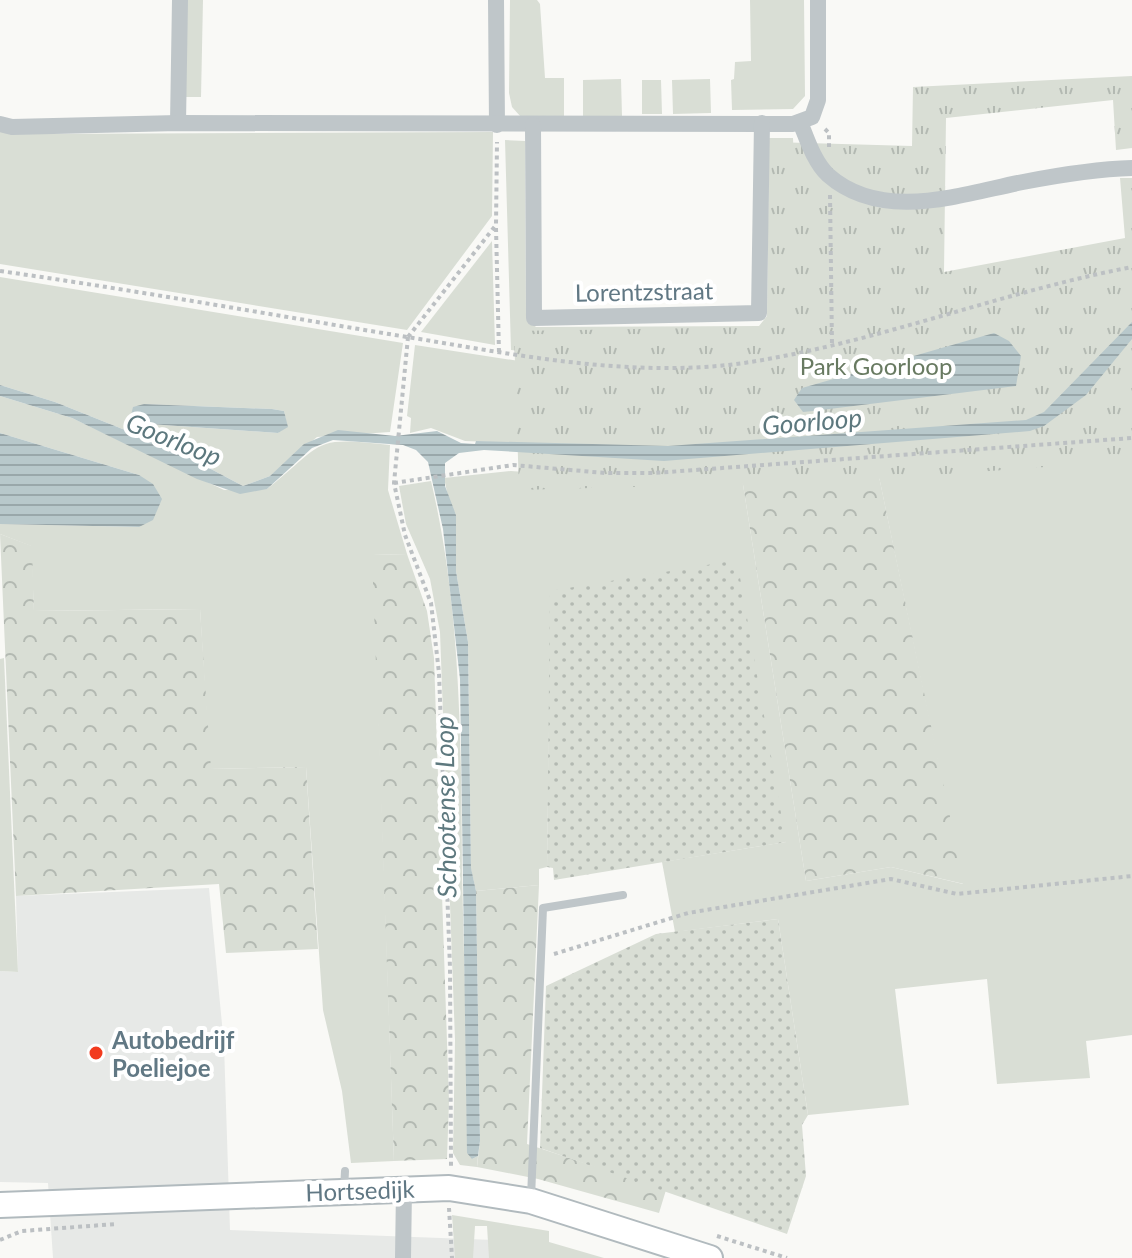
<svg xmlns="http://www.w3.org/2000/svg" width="1132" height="1258" viewBox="0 0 1132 1258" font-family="Lato,sans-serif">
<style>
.built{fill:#e7e9e7}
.grass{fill:#d9ded5;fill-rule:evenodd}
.forest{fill:url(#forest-crowns)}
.park{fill:url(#park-tufts)}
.garden{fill:url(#garden-dots)}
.water{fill:url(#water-rules)}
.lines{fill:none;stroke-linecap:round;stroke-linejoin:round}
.secondary-casing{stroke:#b1babe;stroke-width:28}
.path{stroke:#bcc0c3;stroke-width:4;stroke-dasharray:4 4;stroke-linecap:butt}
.lane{stroke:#bfc6c9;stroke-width:8}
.street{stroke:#bfc6c9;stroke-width:16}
.secondary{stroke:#fff;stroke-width:24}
.poi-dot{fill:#f23b1e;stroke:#fff;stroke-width:3}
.labels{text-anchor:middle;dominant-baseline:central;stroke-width:8;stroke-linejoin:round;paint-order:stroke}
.street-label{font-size:24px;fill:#617884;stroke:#fff}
.park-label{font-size:24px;fill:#687a61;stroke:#fff}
.poi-label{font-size:24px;font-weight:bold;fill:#617884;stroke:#fff;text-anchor:start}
.water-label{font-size:26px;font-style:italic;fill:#5d787e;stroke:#fff}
</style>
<defs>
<pattern id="forest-crowns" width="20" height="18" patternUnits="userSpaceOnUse" patternTransform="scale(2)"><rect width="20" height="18" fill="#d9ded5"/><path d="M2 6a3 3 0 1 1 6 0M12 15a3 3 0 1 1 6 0" fill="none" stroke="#b3b9b2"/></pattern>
<pattern id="park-tufts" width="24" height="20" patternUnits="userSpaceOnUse" patternTransform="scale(2)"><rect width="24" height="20" fill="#d9ded5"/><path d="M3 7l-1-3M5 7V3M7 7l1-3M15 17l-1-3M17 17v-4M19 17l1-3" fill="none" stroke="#b3b9b2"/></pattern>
<pattern id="garden-dots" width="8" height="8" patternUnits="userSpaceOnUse" patternTransform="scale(2)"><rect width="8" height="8" fill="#d9ded5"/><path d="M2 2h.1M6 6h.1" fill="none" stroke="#b3b9b2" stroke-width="1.8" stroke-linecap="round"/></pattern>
<pattern id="water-rules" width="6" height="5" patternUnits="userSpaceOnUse" patternTransform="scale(2)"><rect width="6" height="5" fill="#b8c8cb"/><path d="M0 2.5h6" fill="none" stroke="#99a7aa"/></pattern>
</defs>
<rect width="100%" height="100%" fill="#f9f9f6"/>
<!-- built -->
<polygon class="built" points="209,888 224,1045 230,1230 494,1240 496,1258 53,1258 48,1183 0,1182 0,971 18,972 16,896"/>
<!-- grass -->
<g class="grass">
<polygon points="185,0 203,0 201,97 184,97"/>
<polygon points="510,0 537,0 540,4 545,78 564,78 564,117 521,117 512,107 509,93"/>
<polygon points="750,0 804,0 805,96 793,109 732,110 731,80 734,79 735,62 751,61"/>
<polygon points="621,79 622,116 583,116 583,80"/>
<polygon points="710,79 711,113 673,114 672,80"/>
<polygon points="661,80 662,114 642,114 642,80"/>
<polygon points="0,130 32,134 493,132 492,216 407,330 0,264"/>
<polygon points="769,138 793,138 794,164 825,340 576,357 511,350 505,140 525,141 526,317 536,327 759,326 767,316"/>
<polygon points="492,241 495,345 421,332"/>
<path d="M0 277 403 343 390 432 317 437 270 476 243 486 175 450 55 402 0 385ZM144 404 272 409 284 411 287 426 278 433 135 423Z"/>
<polygon points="415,345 590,372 615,447 465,441 431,428 410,433 411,418 407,416"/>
<path d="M0 396 72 418 224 490 267 489C326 442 310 436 390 445L388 490 407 554 373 555 394 1161 351 1163 342 1091 323 1010 306 767 210 769 200 609 34 611 31 546 0 534V524L139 527V475L0 433Z"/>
<polygon points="1132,442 1132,1035 1086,1041 1090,1078 997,1084 987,979 895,989 909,1105 808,1115 778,919 675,932 662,862 786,842 551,591 547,867 539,869 539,885 476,891 471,869 468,642 456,571 456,515 449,501 444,478 511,471 605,478 741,472 806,881 891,867 963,884 876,462"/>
<path d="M431 481C461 608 461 739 462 872 464 968 467 1063 472 1159L478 1156 477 1167 460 1165 453 1153 455 1040 440 632 430 579 406 524 399 486Z"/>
<polygon points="4,658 18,972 0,971 0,659"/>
<polygon points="452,1215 549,1231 549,1242 604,1258 489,1258 487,1226 475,1226 473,1258 455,1258"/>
</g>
<!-- forest -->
<g class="forest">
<polygon points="876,462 964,884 891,867 806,881 741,472"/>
<polygon points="0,534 32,546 34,611 200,609 211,769 306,767 318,949 226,953 219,884 16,896"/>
<polygon points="407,554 427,611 434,658 449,1101 447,1159 394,1161 372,555"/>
<polygon points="539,885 527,1144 666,1190 659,1213 538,1179 477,1167 480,1141 476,891"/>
</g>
<!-- park -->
<polygon class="park" points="1132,76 1132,148 1116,150 1113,100 946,118 944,272 1125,238 1120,178 1132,178 1132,461 846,481 519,490 514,331 769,327 772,142 912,146 913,87"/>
<!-- garden -->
<g class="garden">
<polygon points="737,560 786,842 554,880 553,868 547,867 550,591"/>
<polygon points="778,919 808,1115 802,1125 806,1176 787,1234 540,1148 546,986 656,934"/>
</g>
<!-- water -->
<g class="water">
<polygon points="1132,322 1132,339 1086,395 1044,426 1030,431 664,461 484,450 459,453 445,463 445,486 456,515 456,571 468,642 471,868 476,891 480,1141 478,1156 472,1159 467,1153 460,679 443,529 428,462 416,450 403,445 333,440 312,448 267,489 240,494 197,479 72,418 0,396 0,385 55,402 175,450 243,486 270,476 304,444 338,430 395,436 437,431 461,443 475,444 476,441 668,446 1026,420 1044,412"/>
<polygon points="994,333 1009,341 1021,356 1016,386 813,411 803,412 794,400 802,388"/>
<polygon points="144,404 272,409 284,411 288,427 278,433 135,423 130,419 133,407"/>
<polygon points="0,433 139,475 153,484 162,499 153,520 139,527 0,524"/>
</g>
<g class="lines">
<defs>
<polyline id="secondary" points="0,1205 449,1188 531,1201 710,1258"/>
</defs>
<!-- secondary casing -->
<use href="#secondary" class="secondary-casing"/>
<!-- path -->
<g class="path">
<polyline points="825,129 829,133 829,147"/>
<polyline points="830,195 832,345"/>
<polyline points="496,228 499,353"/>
<path d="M0 271C134 290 267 314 401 336 513 354 630 379 744 363 876 343 1001 292 1132 267"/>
<polyline points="408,337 394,483 405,535 431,603 439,673 450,968 451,1167"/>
<polyline points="408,337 496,225 497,142"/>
<polyline points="394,483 513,465 605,473 654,473 1132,438"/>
<polyline points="554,954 688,913 891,879 957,894 1132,876"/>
<polyline points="449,1208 452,1258"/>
<polyline points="717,1236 787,1258"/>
<polyline points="0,1240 22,1231 116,1224"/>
</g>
<!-- lane -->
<g class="lane">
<polyline points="344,1190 345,1171"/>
<polyline points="531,1198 543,908 623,895"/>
</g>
<!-- street -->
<g class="street">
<polyline points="496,0 497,125"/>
<path d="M800 122C807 139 814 162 828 175 882 223 962 194 1023 182 1059 175 1095 169 1132 168"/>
<polyline points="178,123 180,0"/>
<polyline points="0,124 12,127 178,123 793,124 812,117 818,100 818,0"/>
<polyline points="533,125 534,318 759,313 762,123"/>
<polyline points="403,1258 404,1189"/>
</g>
<!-- secondary -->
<use href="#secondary" class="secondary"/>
</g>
<!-- markers -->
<circle class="poi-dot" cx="96" cy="1053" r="8"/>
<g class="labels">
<!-- street labels -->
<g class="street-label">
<text transform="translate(644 291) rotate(-1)">Lorentzstraat</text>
<text transform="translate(360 1190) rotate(-2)">Hortsedijk</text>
</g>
<!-- park labels -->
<g class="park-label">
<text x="876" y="365">Park Goorloop</text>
</g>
<!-- poi labels -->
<g class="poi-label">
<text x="112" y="1039">Autobedrijf<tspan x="112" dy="28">Poeliejoe</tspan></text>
</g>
<!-- water labels -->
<g class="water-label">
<text transform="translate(812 421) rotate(-5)">Goorloop</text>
<text transform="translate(174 439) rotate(22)">Goorloop</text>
<text transform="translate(445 807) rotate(-91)">Schootense Loop</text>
</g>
</g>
</svg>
